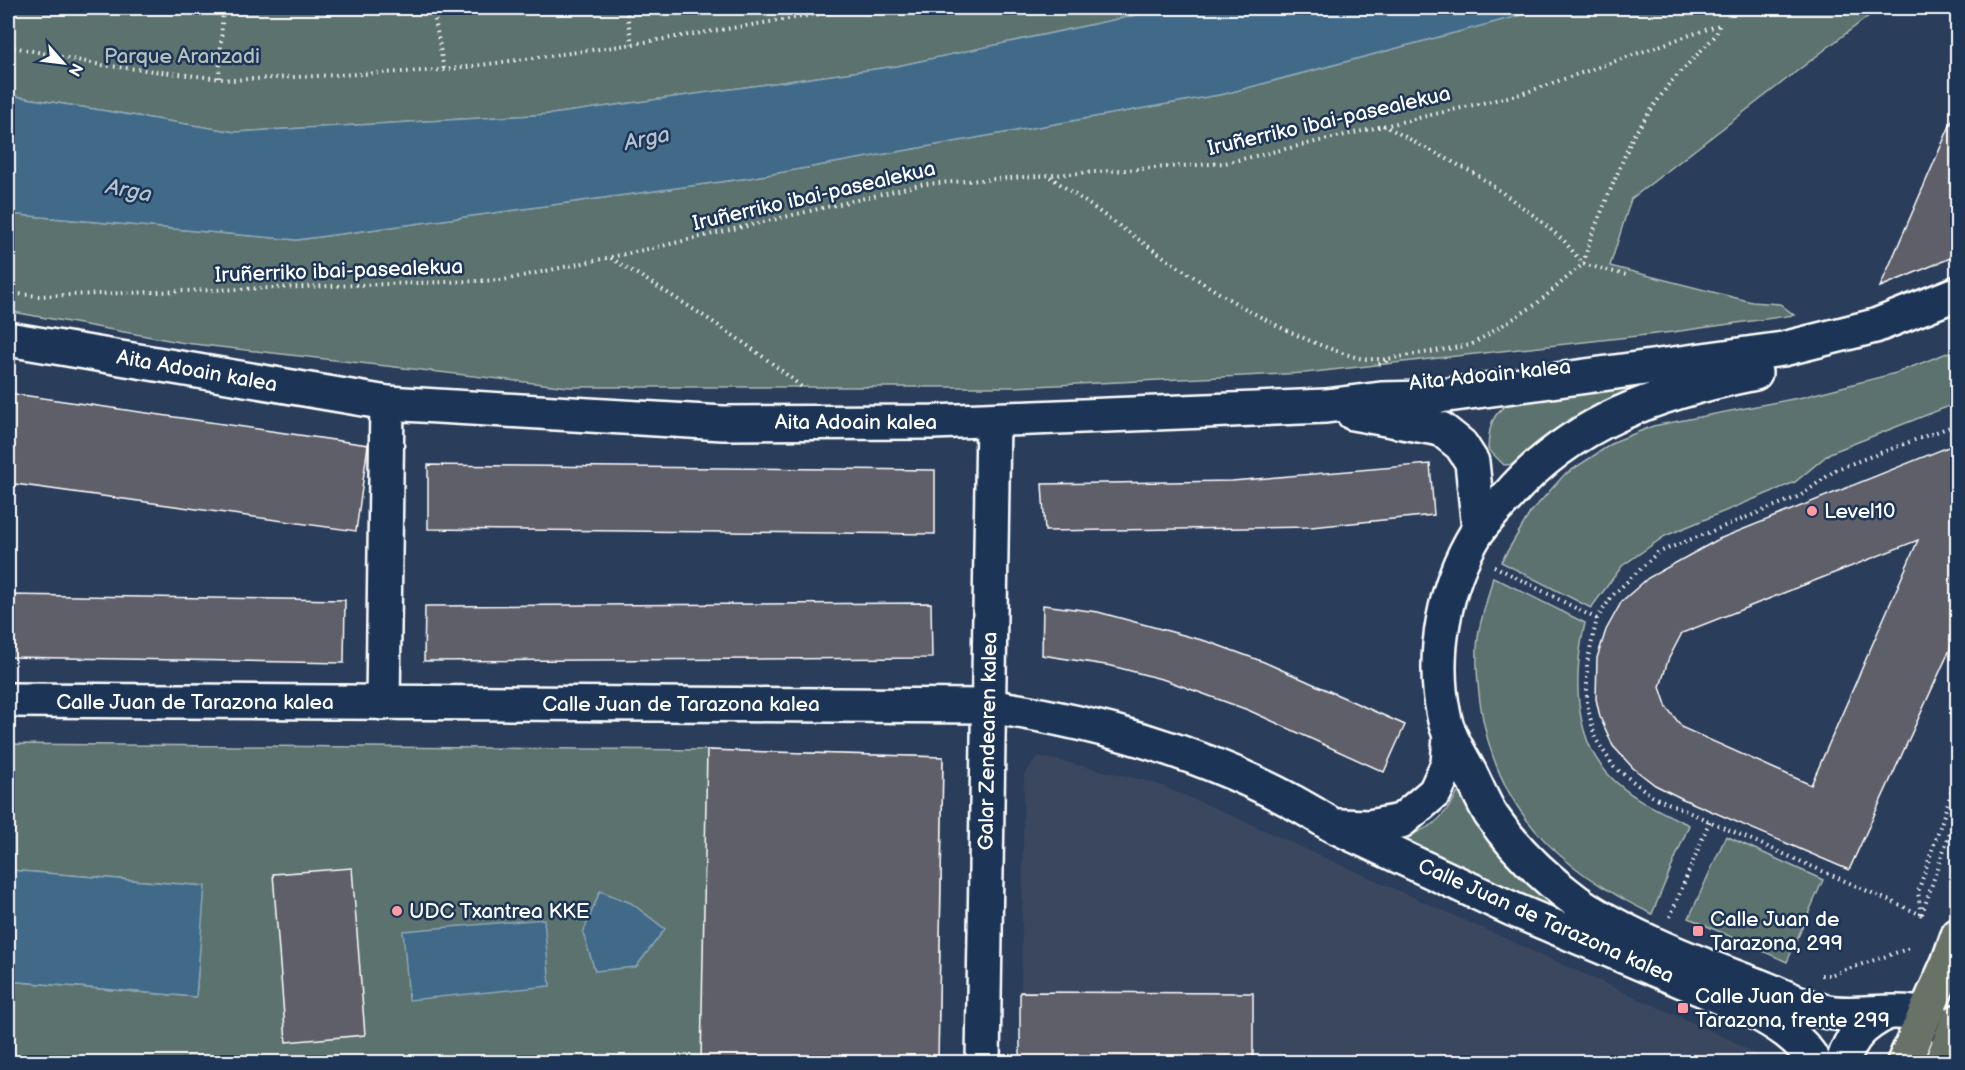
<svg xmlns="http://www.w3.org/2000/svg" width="1965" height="1070" viewBox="0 0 1965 1070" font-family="'Balsamiq Sans',sans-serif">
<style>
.built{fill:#3a475f}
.green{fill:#5b726e;stroke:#adb8b6;stroke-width:1.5}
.water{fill:#406b87;stroke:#8ca6b7;stroke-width:1.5}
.building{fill:#5e5e69;stroke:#fff;stroke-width:1.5;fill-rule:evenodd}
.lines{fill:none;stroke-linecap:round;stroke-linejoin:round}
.minor-casing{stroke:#fff;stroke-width:38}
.major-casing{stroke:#fff;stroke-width:38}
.path{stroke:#fff;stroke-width:4;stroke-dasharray:1.5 4.5;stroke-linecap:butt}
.minor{stroke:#1d3557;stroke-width:33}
.major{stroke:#697266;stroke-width:33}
.poi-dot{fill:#ff9aa2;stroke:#1d3557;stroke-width:2}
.labels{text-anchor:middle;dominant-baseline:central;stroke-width:5;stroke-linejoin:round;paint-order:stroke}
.park-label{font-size:21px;fill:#b5c0be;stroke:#1d3557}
.street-label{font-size:21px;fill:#fff;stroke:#1d3557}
.poi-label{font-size:21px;fill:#fff;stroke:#1d3557;text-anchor:start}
.water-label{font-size:22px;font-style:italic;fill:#b3c4cf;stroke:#1d3557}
</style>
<rect width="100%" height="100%" fill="#2a3d5b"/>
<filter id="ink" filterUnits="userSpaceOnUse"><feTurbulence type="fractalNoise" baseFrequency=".0167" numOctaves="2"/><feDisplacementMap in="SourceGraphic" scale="12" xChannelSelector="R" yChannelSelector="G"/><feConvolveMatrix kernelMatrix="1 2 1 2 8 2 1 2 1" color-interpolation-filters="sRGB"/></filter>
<g filter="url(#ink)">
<!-- built -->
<polygon class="built" points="1038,756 1152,782 1210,806 1731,1040 1767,1062 1020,1062 1024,775"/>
<!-- green -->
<g class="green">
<polygon points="8,8 1169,8 897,66 552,114 235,132 8,95"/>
<polygon points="1548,8 1879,8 1631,199 1610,266 1752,302 1780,304 1794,315 1673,332 1305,373 1015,387 569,387 185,343 8,311 8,214 297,240 749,178 1224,94"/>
<polygon points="1957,349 1957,403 1830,453 1795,482 1665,536 1622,566 1591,608 1501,562 1530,513 1564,475 1616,441 1653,426 1803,397 1896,373"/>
<path d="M1641 383V389L1520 464 1504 465 1488 449C1489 426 1491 413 1513 401Z"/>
<path d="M1493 577 1585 623C1574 671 1572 734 1607 773 1629 798 1660 811 1689 825L1652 914C1558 869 1495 810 1480 702 1477 679 1475 653 1479 630 1483 612 1489 594 1493 577Z"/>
<polygon points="8,744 707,750 943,757 938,1062 8,1062 8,981 196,997 204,886 8,870"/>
<path d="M1460 789 1572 913 1568 920 1398 844C1408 834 1421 832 1433 824 1445 815 1453 802 1460 789Z"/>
<polygon points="1726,836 1823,880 1787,962 1689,918"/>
</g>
<!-- water -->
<g class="water">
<polygon points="1169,8 1548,8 1224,94 749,178 297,240 8,214 8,95 235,132 552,114 897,66"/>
<polygon points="8,870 205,886 196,997 8,981"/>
<polygon points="600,891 631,903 665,929 636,967 595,971 583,933"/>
<polygon points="544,919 550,986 409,1000 403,931"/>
</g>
<!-- building -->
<g class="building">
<polygon points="1958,107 1958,255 1880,287"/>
<polygon points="8,393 368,445 356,531 8,483"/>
<path d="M1958 443V632L1849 870 1683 799 1655 785 1633 768 1613 746 1600 717 1596 699 1597 658 1606 630 1622 601 1648 578 1719 539ZM1918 540 1811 785 1683 728 1667 708 1660 687 1668 660 1682 633Z"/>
<polygon points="1430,464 1434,515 1311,527 1045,531 1042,484 1232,481"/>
<polygon points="428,465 935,470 935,534 428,529"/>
<polygon points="8,595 345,600 344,663 8,657"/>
<polygon points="931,603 932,658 424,661 425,606"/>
<polygon points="1043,605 1098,612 1209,642 1264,662 1405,725 1384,772 1248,710 1165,680 1112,666 1042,655"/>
<polygon points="707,750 943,757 938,1062 701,1062"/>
<polygon points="352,868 365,1035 286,1042 273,874"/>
<polygon points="1020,992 1253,993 1253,1062 1020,1062"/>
</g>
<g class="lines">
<defs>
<g id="minor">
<polyline points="8,339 387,403 723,423 933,422 1326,406 1381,399 1426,398 1783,349 1875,326 1958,293"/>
<path d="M1755 373C1660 392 1572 421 1507 497 1497 508 1485 520 1477 532 1444 585 1431 655 1444 716 1448 737 1461 755 1470 773 1477 787 1483 802 1491 815 1513 847 1545 878 1576 901 1624 936 1703 965 1759 986 1780 994 1802 1006 1824 1011 1859 1021 1921 997 1945 1030"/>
<polyline points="1353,413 1441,429 1461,445 1472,462 1479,529"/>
<path d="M8 700 988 706C1107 724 1230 760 1332 825L1512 909 1751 1010C1776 1023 1801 1038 1814 1062"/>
<polyline points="383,703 387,403"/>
<polyline points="1340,826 1369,827 1401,821 1435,792 1448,764 1450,736"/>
<polyline points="983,1062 993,420"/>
<path d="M1843 1062C1851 1036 1862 1026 1886 1013"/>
</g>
<g id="major">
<polyline points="1904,1062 1948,963 1958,935"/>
<polyline points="1942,1062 1958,1021"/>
</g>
</defs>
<!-- minor casing -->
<use href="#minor" class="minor-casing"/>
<!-- major casing -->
<use href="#major" class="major-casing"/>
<!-- path -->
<g class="path">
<polyline points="433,8 444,70"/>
<polyline points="626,8 632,44"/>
<polyline points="8,46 101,65 231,80 444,70 614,47 857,8"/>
<polyline points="219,78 223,8"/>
<polyline points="1383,125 1479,176 1536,217 1565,242 1583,264 1626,275"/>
<path d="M1050 177C1143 241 1247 325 1355 357 1365 360 1377 359 1387 359V366"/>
<path d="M611 258C677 299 745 339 804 389"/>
<polyline points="8,293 39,296 504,280 662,246 924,184 1225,163 1521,94 1719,25"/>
<polyline points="1379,364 1387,359 1471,345 1535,305 1583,264 1591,237 1633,136 1669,84 1716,35 1719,26"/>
<polyline points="1494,566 1597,619"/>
<polyline points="1921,914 1918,892 1958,773"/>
<polyline points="1922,914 1958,808"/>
<polyline points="1922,915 1652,796 1614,767 1595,738 1587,704 1587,663 1597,619 1612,596 1657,553 1800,496 1837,469 1958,424"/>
<polyline points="1670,917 1710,820"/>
<polyline points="1821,975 1830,975 1910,948"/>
</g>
<!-- minor -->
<use href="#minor" class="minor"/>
<!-- major -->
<use href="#major" class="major"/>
</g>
</g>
<!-- markers -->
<g class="poi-dot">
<circle cx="1812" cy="511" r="6"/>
<circle cx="397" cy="911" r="6"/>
<rect x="1692" y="925" width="12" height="12" rx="3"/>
<rect x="1677" y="1002" width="12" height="12" rx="3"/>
</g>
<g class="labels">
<!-- park labels -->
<g class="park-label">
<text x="182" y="56">Parque Aranzadi</text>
</g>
<!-- street labels -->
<g class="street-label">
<text transform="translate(1329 121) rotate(-13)">Iruñerriko ibai-pasealekua</text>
<text transform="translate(814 196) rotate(-13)">Iruñerriko ibai-pasealekua</text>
<text transform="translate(339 271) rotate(-2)">Iruñerriko ibai-pasealekua</text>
<text transform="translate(197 371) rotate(10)">Aita Adoain kalea</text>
<text transform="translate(1490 375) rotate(-6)">Aita Adoain kalea</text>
<text x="856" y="422">Aita Adoain kalea</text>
<text x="195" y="702">Calle Juan de Tarazona kalea</text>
<text x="681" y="704">Calle Juan de Tarazona kalea</text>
<text transform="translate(988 741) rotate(-89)">Galar Zendearen kalea</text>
<text transform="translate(1546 921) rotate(24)">Calle Juan de Tarazona kalea</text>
</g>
<!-- poi labels -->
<g class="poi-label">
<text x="1824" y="511">Level10</text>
<text x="409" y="911">UDC Txantrea KKE</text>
<text x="1710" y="919">Calle Juan de<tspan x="1710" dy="24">Tarazona, 299</tspan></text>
<text x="1695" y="996">Calle Juan de<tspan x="1695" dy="24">Tarazona, frente 299</tspan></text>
</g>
<!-- water labels -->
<g class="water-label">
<text transform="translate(647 139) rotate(-12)">Arga</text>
<text transform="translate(129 191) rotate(11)">Arga</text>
</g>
</g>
<!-- margin -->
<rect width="1965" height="1070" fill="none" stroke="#1d3557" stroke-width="30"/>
<rect x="15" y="15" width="1935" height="1040" fill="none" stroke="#fff" stroke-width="2" filter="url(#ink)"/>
<!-- north arrow -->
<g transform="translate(63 63) rotate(118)" stroke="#1d3557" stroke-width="4.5" paint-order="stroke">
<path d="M0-4.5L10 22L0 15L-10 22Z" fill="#ffffff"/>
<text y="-9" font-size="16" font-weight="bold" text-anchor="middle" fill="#ffffff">N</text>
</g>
</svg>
